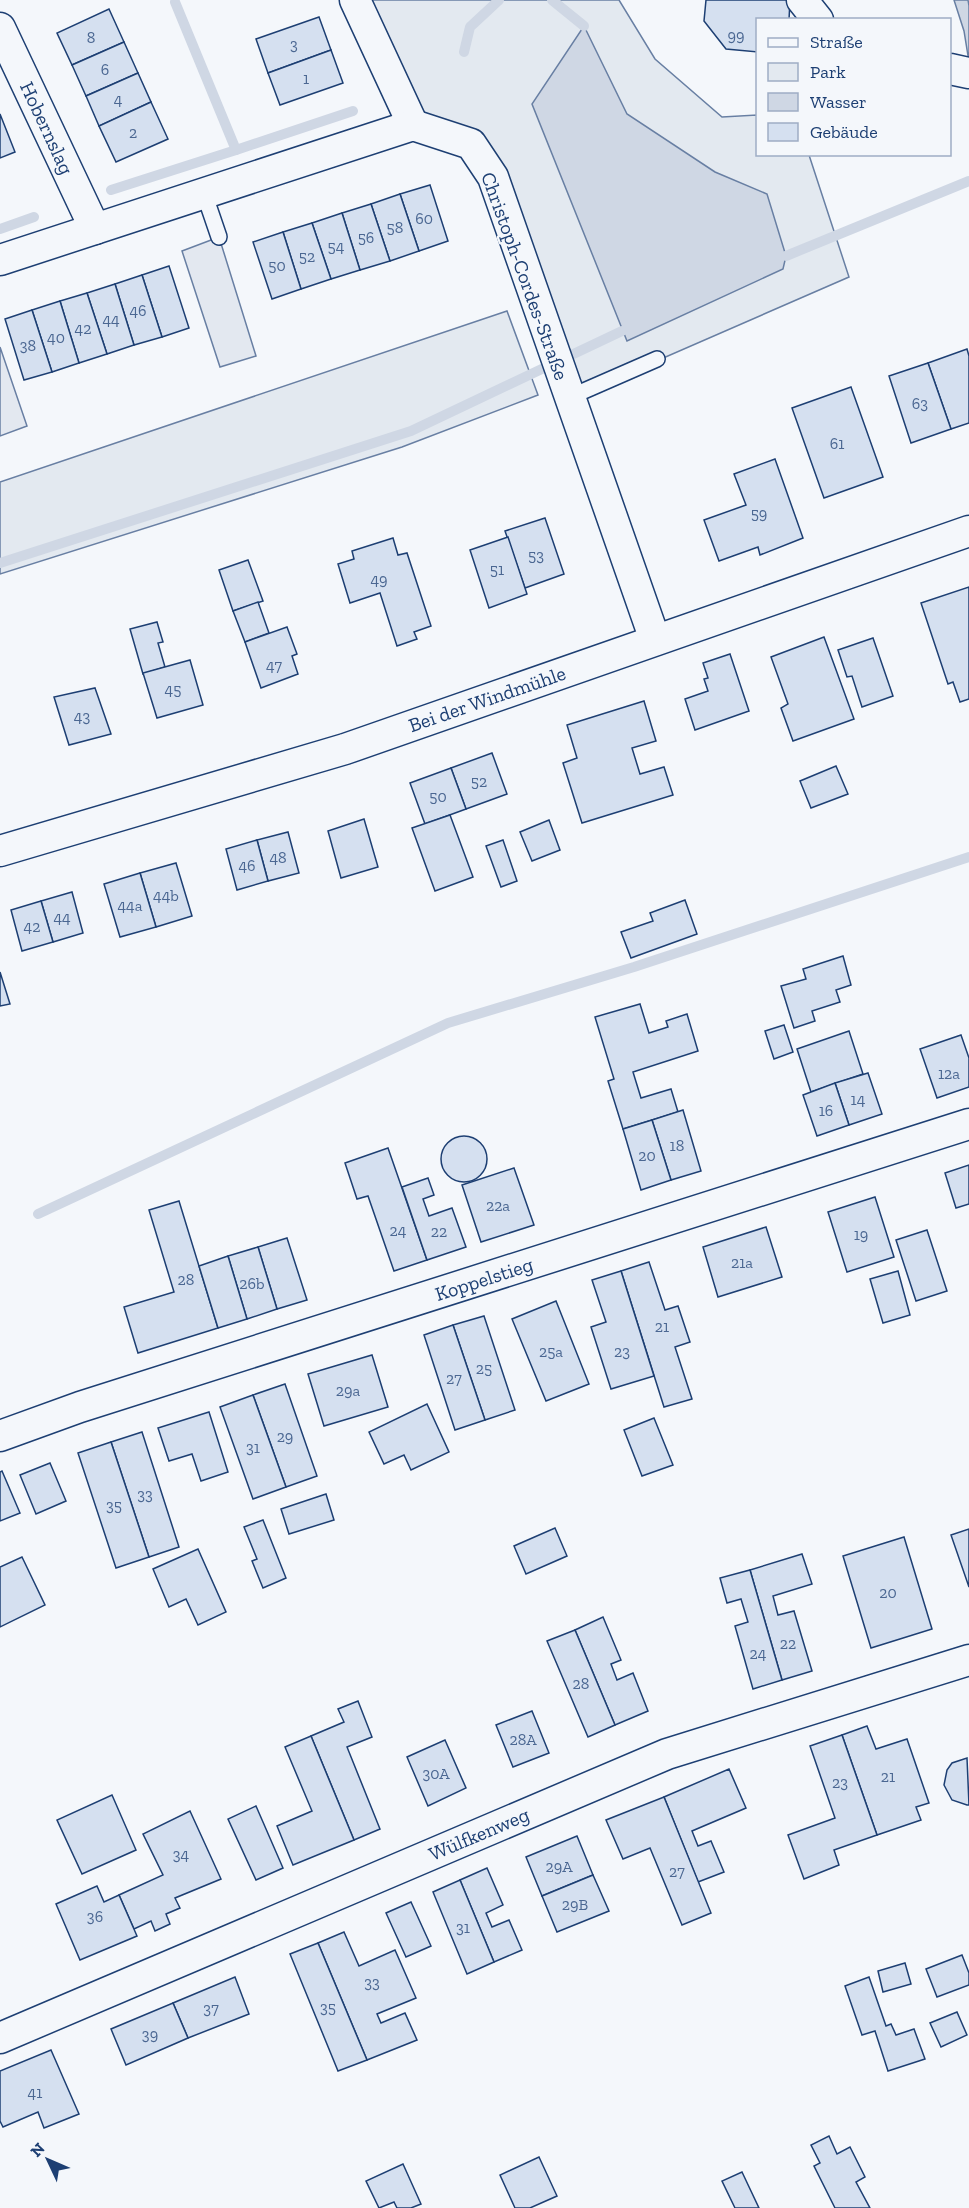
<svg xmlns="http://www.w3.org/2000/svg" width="969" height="2208" viewBox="0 0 969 2208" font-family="'Zilla Slab',serif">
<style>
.green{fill:#e3e9f0;stroke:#687fa3;stroke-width:1.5}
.parking{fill:#e3e8f0;stroke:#687fa3;stroke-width:1.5}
.water{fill:#cfd7e4;stroke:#687fa3;stroke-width:1.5}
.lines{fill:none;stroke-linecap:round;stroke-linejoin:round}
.stream{stroke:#cfd7e4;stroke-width:10}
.building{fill:#d5e0f0;stroke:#1d3f73;stroke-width:1.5}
.lane-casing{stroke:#1d3f73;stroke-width:18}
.street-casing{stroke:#1d3f73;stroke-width:33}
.lane{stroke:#f4f7fb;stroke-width:15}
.street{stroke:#f4f7fb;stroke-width:30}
.labels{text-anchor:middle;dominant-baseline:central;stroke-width:4.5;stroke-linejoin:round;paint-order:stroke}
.number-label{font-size:16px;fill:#4b6792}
.street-label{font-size:20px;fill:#1d3f73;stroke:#f4f7fb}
</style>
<rect width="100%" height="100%" fill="#f4f7fb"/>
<!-- green -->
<g class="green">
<polygon points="368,0 619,0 655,59 722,117 757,115 758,154 809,155 849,277 583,393 501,169 424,115"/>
<polygon points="507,311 538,395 402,447 0,574 0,482"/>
</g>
<!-- parking -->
<g class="parking">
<polygon points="219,237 256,356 220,367 182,251"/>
<polygon points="0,347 27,426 0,436"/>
</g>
<!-- water -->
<g class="water">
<polygon points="954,0 968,0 969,6 969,62 964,31"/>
<polygon points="584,26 627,114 715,172 767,194 786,256 783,269 627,341 532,104"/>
</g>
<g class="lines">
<!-- stream -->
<g class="stream">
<polyline points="552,0 584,26"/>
<polyline points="464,52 470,27 499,0"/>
<polyline points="236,150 353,111"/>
<polyline points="111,190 236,150 175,2"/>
<polyline points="0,229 34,217"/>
<polyline points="786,256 969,181"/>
<polyline points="0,563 411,431 622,331"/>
<polyline points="38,1214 448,1023 634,967 969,857"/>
</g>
</g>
<!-- building -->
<g class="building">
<polygon points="706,0 790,0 789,20 758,20 758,52 726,49 704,21"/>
<polygon points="109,9 124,42 72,65 57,33"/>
<polygon points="319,17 331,50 268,73 256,39"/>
<polygon points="124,42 138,73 86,96 72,65"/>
<polygon points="331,50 343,83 280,105 268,73"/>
<polygon points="138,73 151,102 99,126 86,96"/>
<polygon points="151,102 168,139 116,162 99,126"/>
<polygon points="0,114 15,152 0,158"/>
<polygon points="430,185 448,241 419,251 400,194"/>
<polygon points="400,194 419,251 390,261 371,204"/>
<polygon points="371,204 390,261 360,270 342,213"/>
<polygon points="342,213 360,270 331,279 312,223"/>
<polygon points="312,223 331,279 301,289 283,232"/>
<polygon points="283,232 301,289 272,299 253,242"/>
<polygon points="169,266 189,328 162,337 142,275"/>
<polygon points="142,275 162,337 134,345 115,284"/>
<polygon points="115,284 134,345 107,354 87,293"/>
<polygon points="87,293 107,354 79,363 60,301"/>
<polygon points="60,301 79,363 52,372 32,310"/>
<polygon points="32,310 52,372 24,380 5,319"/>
<polygon points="967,349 969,356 969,423 951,429 928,363"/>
<polygon points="928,363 951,429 911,443 889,376"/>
<polygon points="851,387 883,477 824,498 792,408"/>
<polygon points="775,459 803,538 760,555 758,547 719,561 704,520 746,505 734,474"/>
<polygon points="545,518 564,574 525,588 505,531"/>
<polygon points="508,537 527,594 489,608 470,550"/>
<polygon points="393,538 398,555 407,553 431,626 414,632 417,639 397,646 380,593 350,603 338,564 354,559 352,551"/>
<polygon points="248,560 263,601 233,611 219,570"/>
<polygon points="969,587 969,699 960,702 953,682 948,684 921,603"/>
<polygon points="258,602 269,633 245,642 233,611"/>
<polygon points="157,622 163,642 158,643 165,667 143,674 130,629"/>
<polygon points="287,627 297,654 292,656 298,674 261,688 245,642"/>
<polygon points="824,637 854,719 793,741 781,708 788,704 771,657"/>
<polygon points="873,638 893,696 862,707 852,676 847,677 838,650"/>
<polygon points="730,654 749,711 695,730 685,699 708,691 704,679 708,678 703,663"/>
<polygon points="190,660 203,705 157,718 143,673"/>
<polygon points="95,688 111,734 69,745 54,697"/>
<polygon points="644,701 656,741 632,748 640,774 664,767 673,795 582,823 563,763 577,758 567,725"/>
<polygon points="492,753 507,794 466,809 451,768"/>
<polygon points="836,766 848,794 811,808 800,781"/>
<polygon points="451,768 466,809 425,824 410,783"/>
<polygon points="450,815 473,877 435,891 412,828"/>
<polygon points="364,819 378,867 341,878 328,831"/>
<polygon points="549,820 560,850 532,861 520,832"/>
<polygon points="288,832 299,873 268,881 257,840"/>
<polygon points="257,840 268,881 237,890 226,849"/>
<polygon points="503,840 517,881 501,887 486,846"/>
<polygon points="176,863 192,916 156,927 140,873"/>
<polygon points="140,873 156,927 120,937 104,884"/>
<polygon points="72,892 83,933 53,942 41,901"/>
<polygon points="685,900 697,934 631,958 621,932 653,921 650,913"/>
<polygon points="41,901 53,942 22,951 11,910"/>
<polygon points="843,956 851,985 836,990 840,1002 812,1011 815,1021 794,1028 781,986 806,979 803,969"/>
<polygon points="0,972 10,1004 0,1006"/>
<polygon points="640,1004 649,1033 668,1027 666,1021 687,1014 698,1051 633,1072 641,1098 671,1089 678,1112 623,1129 608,1081 614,1079 595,1017"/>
<polygon points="784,1025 793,1052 774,1059 765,1031"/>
<polygon points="849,1031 863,1074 811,1092 797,1049"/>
<polygon points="961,1035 969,1058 969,1087 937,1098 920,1049"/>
<polygon points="868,1073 882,1114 849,1125 835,1083"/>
<polygon points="835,1083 849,1125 817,1136 803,1095"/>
<polygon points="683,1110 701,1171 671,1180 652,1120"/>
<polygon points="652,1120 671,1180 641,1190 623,1129"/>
<circle cx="464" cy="1159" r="23"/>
<polygon points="388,1148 427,1260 394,1271 368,1196 357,1199 345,1163"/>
<polygon points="969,1165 969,1204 956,1208 945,1173"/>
<polygon points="514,1168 534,1225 481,1242 462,1185"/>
<polygon points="428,1178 434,1195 423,1199 429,1216 452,1208 466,1247 427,1260 402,1187"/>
<polygon points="875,1197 894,1257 847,1272 828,1212"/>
<polygon points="179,1201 218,1328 138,1353 124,1307 174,1292 149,1210"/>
<polygon points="766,1227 782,1277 718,1297 703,1247"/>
<polygon points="927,1230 947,1291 916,1301 896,1240"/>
<polygon points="287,1238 307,1300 277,1309 258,1247"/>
<polygon points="258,1247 277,1309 247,1319 228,1256"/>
<polygon points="228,1256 247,1319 218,1328 199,1266"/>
<polygon points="649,1262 665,1310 678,1306 690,1342 675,1347 692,1399 664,1407 621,1271"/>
<polygon points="621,1271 654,1376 611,1389 591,1327 606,1322 592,1280"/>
<polygon points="898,1271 910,1315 883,1323 870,1279"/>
<polygon points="556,1301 589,1384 546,1401 512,1319"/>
<polygon points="484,1316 515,1410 485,1420 453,1325"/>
<polygon points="453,1325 485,1420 455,1430 424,1335"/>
<polygon points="372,1355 388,1407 324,1426 308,1374"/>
<polygon points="285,1384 317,1476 286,1487 253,1395"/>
<polygon points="253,1395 286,1487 253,1499 220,1407"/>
<polygon points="427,1404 449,1452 411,1470 404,1455 384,1464 369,1432"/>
<polygon points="209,1412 228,1472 201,1481 192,1454 169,1461 158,1428"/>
<polygon points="654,1418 673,1465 642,1476 624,1430"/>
<polygon points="142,1432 179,1547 149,1557 111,1442"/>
<polygon points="111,1442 149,1557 116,1568 78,1453"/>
<polygon points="50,1463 66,1501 36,1514 20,1475"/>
<polygon points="2,1471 20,1513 0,1521 0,1472"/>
<polygon points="326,1494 334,1520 289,1534 281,1509"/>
<polygon points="263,1520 286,1578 263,1588 252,1561 257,1559 244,1527"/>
<polygon points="555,1528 567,1556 526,1574 514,1546"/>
<polygon points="969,1529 969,1587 951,1535"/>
<polygon points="904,1537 932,1629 871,1648 843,1556"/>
<polygon points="198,1549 226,1612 198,1625 186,1599 169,1607 153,1569"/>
<polygon points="802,1554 812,1584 773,1596 778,1615 794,1611 812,1671 782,1680 750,1570"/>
<polygon points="22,1557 45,1605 0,1627 0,1567"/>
<polygon points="750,1570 782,1680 753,1689 735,1626 748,1622 741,1599 727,1603 720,1578"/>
<polygon points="603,1617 621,1660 611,1664 617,1680 633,1673 648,1711 615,1725 575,1630"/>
<polygon points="575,1630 615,1725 588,1737 547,1641"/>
<polygon points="358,1701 372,1737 347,1747 380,1829 354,1840 311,1736 344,1722 338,1709"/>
<polygon points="532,1711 549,1753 513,1767 496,1725"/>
<polygon points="867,1726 876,1749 907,1739 929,1803 916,1807 921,1820 877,1835 842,1735"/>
<polygon points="842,1735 877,1835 834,1850 839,1865 804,1879 788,1835 835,1818 810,1746"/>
<polygon points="311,1736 354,1840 293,1865 277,1826 312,1811 285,1747"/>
<polygon points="445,1740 466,1788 428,1806 407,1757"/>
<polygon points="967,1758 969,1805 967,1805 952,1800 944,1785 947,1770 952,1763"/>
<polygon points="729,1769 746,1808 692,1831 698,1846 711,1841 724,1872 698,1882 664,1797"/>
<polygon points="112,1795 136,1850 82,1874 57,1820"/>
<polygon points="664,1797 711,1913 682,1925 650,1848 623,1859 606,1820"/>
<polygon points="256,1806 283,1868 256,1880 228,1819"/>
<polygon points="190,1811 221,1879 175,1898 180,1908 166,1914 170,1924 155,1931 151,1921 134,1929 119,1895 163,1875 143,1834"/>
<polygon points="577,1836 593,1875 542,1896 526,1857"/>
<polygon points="487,1868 503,1905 486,1913 492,1927 509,1920 522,1950 494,1962 460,1880"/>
<polygon points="593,1875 609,1911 557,1932 542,1896"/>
<polygon points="460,1880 494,1962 467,1974 433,1892"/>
<polygon points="97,1886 104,1902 119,1895 137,1936 80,1960 56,1904"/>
<polygon points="411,1902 431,1946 406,1957 386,1913"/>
<polygon points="344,1932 359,1966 395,1950 416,1998 377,2014 381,2023 405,2013 417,2040 367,2060 318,1943"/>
<polygon points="318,1943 367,2060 338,2071 290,1954"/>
<polygon points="962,1955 969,1973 969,1985 937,1997 926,1969"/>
<polygon points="905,1963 911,1984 883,1992 878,1971"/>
<polygon points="235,1977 249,2014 188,2038 173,2003"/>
<polygon points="869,1977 886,2026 891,2024 896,2035 914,2029 925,2059 888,2071 875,2031 862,2035 845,1986"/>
<polygon points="173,2003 188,2038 126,2065 111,2029"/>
<polygon points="957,2012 967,2035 941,2047 930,2023"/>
<polygon points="51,2050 79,2114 44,2128 38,2112 3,2127 0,2121 0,2071"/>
<polygon points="829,2136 837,2154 850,2147 865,2177 856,2182 870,2208 835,2208 814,2166 820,2163 811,2145"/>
<polygon points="539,2157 557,2196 530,2208 515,2208 500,2175"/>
<polygon points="403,2164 421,2204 411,2208 397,2208 394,2202 379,2208 366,2181"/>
<polygon points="742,2172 759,2208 735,2208 722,2181"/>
</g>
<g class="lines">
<defs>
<g id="lane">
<polyline points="204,193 219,237"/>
<polyline points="570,397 657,359"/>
</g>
<g id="street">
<polyline points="355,0 413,125"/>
<polyline points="802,0 818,20"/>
<polyline points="0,28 95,229"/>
<polyline points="950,69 969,73"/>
<polyline points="0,260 413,125 471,144 493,177 655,640"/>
<polyline points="0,851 345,749 969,531"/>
<polyline points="0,1436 80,1407 969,1124"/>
<polyline points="0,2038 667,1754 969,1660"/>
</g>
</defs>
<!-- lane casing -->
<use href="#lane" class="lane-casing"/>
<!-- street casing -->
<use href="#street" class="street-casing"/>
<!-- lane -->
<use href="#lane" class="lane"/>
<!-- street -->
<use href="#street" class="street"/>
</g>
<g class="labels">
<!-- number labels -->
<g class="number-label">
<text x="736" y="35">99</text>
<text x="91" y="37">8</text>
<text x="294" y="44">3</text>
<text x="105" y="69">6</text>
<text x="306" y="78">1</text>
<text x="118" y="99">4</text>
<text x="133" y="132">2</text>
<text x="424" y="218">60</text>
<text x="395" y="227">58</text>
<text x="366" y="237">56</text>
<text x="336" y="246">54</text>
<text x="307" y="256">52</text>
<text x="277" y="265">50</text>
<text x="138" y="310">46</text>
<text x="111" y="319">44</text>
<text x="83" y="328">42</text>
<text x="56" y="337">40</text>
<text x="28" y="345">38</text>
<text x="920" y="403">63</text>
<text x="837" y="443">61</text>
<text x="759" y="513">59</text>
<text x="536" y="555">53</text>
<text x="497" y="569">51</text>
<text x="379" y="579">49</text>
<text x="274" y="665">47</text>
<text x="173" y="689">45</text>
<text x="82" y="716">43</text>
<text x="479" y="781">52</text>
<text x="438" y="796">50</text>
<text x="278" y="857">48</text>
<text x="247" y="865">46</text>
<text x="166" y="895">44b</text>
<text x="130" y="905">44a</text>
<text x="62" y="917">44</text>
<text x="32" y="926">42</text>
<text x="949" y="1073">12a</text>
<text x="858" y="1099">14</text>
<text x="826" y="1110">16</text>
<text x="677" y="1145">18</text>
<text x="647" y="1155">20</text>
<text x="498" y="1205">22a</text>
<text x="398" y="1230">24</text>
<text x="439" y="1231">22</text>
<text x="861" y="1234">19</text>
<text x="742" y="1262">21a</text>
<text x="186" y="1279">28</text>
<text x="252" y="1283">26b</text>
<text x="662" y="1326">21</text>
<text x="551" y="1351">25a</text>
<text x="622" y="1351">23</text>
<text x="484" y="1368">25</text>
<text x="454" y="1378">27</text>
<text x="348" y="1390">29a</text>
<text x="285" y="1436">29</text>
<text x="253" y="1447">31</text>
<text x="145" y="1494">33</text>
<text x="114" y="1505">35</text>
<text x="888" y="1592">20</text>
<text x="788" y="1643">22</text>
<text x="758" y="1653">24</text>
<text x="581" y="1683">28</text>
<text x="523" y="1739">28A</text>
<text x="436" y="1773">30A</text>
<text x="888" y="1776">21</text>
<text x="840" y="1782">23</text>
<text x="181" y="1854">34</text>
<text x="559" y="1866">29A</text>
<text x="677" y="1871">27</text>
<text x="575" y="1904">29B</text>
<text x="95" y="1916">36</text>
<text x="463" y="1927">31</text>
<text x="372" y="1982">33</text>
<text x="328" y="2007">35</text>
<text x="211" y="2008">37</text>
<text x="150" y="2034">39</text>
<text x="35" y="2092">41</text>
</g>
<!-- street labels -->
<g class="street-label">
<text transform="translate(47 128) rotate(65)">Hobernslag</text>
<text transform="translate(525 276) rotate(70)">Christoph-Cordes-Straße</text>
<text transform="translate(487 699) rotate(-19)">Bei der Windmühle</text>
<text transform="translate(484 1279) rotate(-18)">Koppelstieg</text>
<text transform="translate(479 1834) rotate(-23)">Wülfkenweg</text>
</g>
</g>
<!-- legend -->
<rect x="756" y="18" width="195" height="138" fill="#f4f7fb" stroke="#9eadc5" stroke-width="1.5"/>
<rect x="768" y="38" width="30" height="9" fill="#f4f7fb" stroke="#9eadc5" stroke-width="1.5"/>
<text x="810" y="48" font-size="18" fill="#1d3f73">Straße</text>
<rect x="768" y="63" width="30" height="18" fill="#e3e9f0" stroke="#9eadc5" stroke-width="1.5"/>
<text x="810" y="78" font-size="18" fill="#1d3f73">Park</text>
<rect x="768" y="93" width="30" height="18" fill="#cfd7e4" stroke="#9eadc5" stroke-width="1.5"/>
<text x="810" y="108" font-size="18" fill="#1d3f73">Wasser</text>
<rect x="768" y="123" width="30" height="18" fill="#d5e0f0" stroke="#9eadc5" stroke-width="1.5"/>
<text x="810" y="138" font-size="18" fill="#1d3f73">Gebäude</text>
<!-- north arrow -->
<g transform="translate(48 2160) rotate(314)" stroke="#f4f7fb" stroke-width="4.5" paint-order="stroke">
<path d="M0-4.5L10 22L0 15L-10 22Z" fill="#1d3f73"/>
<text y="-9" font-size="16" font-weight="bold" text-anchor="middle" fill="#1d3f73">N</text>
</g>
</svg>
